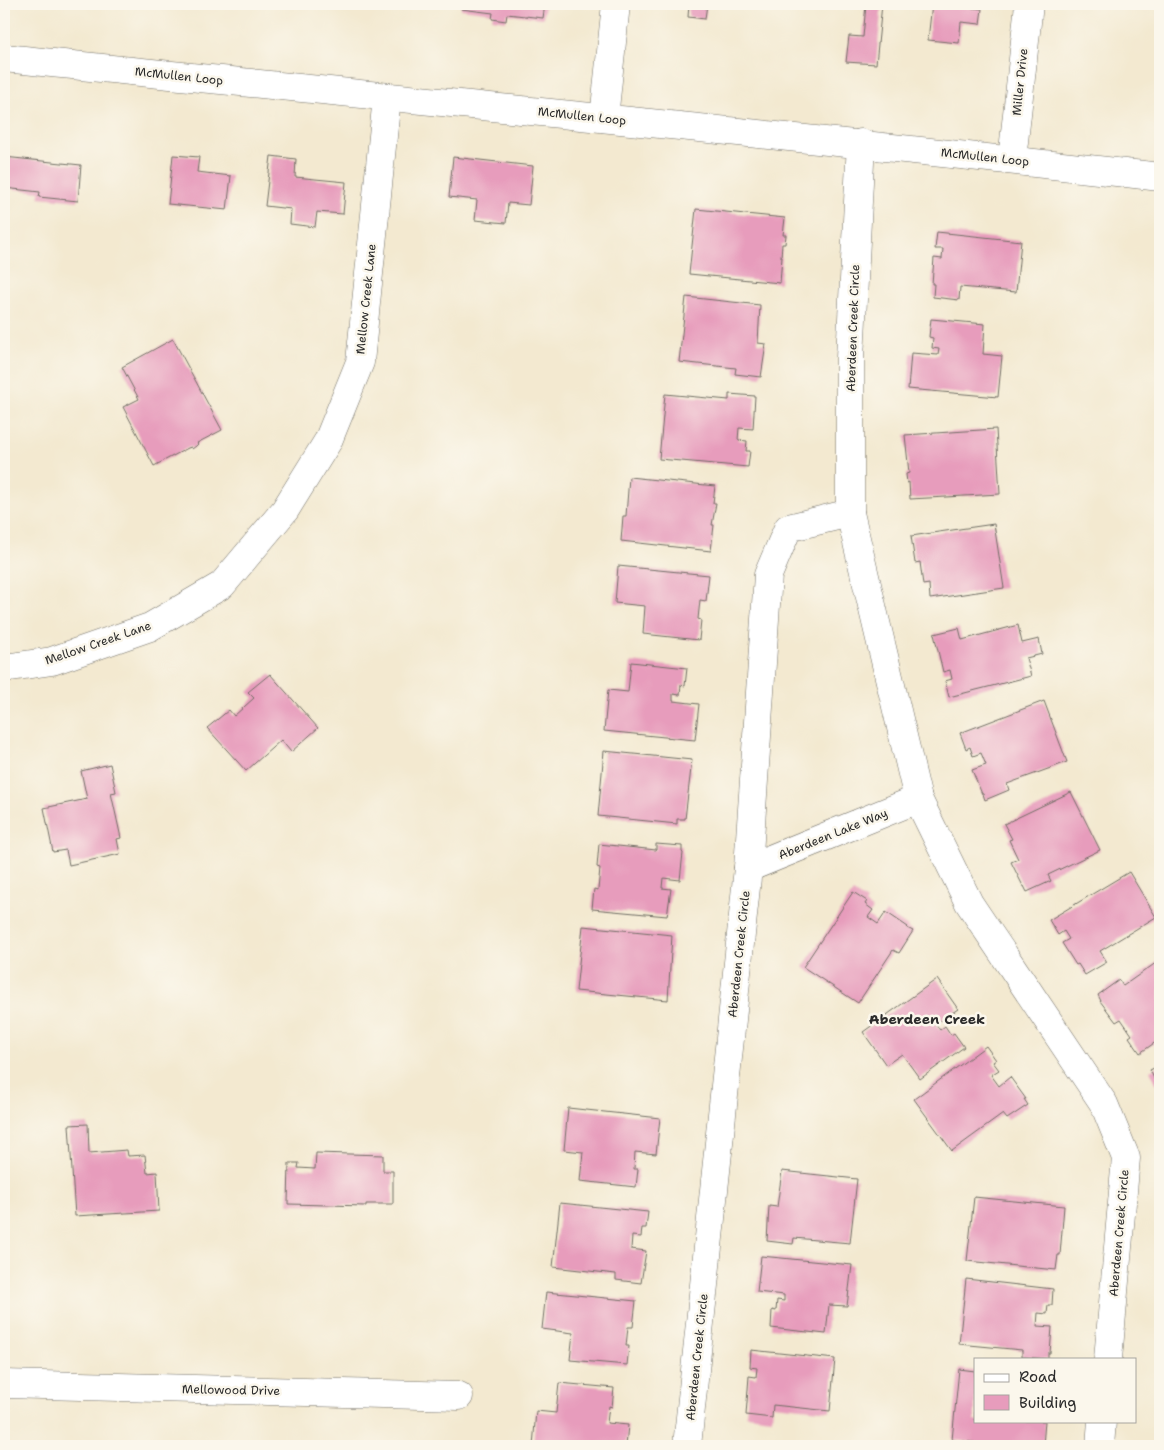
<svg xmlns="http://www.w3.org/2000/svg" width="1164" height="1450" viewBox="0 0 1164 1450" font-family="'Shantell Sans',sans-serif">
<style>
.building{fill:#e79cbc}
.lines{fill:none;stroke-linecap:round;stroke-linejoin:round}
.minor-casing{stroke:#716e65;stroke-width:29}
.minor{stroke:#fff;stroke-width:28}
.labels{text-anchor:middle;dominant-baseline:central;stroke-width:5;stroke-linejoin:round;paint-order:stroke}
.street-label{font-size:12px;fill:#2b2b2b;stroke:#fbf7ec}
.neighbourhood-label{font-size:14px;font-weight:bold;fill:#2b2b2b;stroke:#fbf7ec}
</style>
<rect width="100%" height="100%" fill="#fbf7ec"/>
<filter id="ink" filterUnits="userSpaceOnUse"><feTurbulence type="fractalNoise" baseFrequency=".02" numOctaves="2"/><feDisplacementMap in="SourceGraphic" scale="10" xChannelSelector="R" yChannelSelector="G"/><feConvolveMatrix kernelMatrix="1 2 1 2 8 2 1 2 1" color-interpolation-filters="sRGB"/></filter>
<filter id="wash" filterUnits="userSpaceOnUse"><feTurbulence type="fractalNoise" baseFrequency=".0096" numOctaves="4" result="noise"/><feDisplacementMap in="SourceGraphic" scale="20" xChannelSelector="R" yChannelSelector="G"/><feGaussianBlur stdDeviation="1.12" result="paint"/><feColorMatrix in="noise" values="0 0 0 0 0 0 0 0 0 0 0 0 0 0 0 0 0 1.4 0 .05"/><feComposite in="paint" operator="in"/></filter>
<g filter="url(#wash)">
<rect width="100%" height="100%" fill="#f3e9d0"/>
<g id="blocks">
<!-- building -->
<g class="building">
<polygon points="461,4 545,4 543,18 507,14 506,21 492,19 493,13 461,9"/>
<polygon points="689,4 707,4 705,19 688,17"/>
<polygon points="866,4 882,4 876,64 846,62 849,36 863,37"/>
<polygon points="932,4 963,4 963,7 982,9 980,24 961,22 959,43 928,40"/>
<polygon points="173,155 199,157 197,172 231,176 227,210 168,204"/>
<polygon points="271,156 296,159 295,177 346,182 343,214 317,212 315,227 290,224 291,209 265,206"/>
<polygon points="4,157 81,165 78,201 39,197 40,192 4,188"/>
<polygon points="453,157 533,166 529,205 508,203 506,223 475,220 477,200 449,197"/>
<polygon points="696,209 785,218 783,235 786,235 785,244 782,244 781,257 782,257 780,283 689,274"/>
<polygon points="937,232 1021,241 1016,292 960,287 959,300 933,297 934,284 932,284 934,258 942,259 943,249 935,249"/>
<polygon points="686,297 760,305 758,343 766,344 761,377 735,374 736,368 679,362"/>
<polygon points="931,319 985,324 983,354 1002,356 998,397 908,389 911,353 938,355 939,349 932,348 933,338 929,337"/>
<polygon points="173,339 222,430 197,443 198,444 196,446 192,449 191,447 188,448 154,466 123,407 139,399 122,367"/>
<polygon points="665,394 729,400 729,394 755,396 753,429 739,428 738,440 747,441 746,451 750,451 748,467 659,459"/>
<polygon points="996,429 1000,494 910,499 909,482 907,483 906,474 909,473 905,435"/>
<polygon points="629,477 715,486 713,503 716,503 712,525 714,525 711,551 621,541 623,516 626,516"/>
<polygon points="994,524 1004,588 930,599 929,584 923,585 920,562 915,563 911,536"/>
<polygon points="618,566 709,575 706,601 700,600 698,619 701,620 699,640 643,634 645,606 615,603"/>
<polygon points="1018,625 1022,643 1039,639 1042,654 1026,658 1031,676 949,697 945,681 952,679 950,670 943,672 934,634 959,628 962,640"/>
<polygon points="631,662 687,668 685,686 681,685 680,695 673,694 673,701 699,704 695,740 604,731 608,690 628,692"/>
<polygon points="270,674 318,728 291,752 281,740 246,771 207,728 229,710 234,716 254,698 248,692"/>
<polygon points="1044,701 1067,762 1007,784 1009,790 985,800 983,794 982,794 972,770 986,765 981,753 973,756 970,747 966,749 960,733"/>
<polygon points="604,751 692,760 685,819 677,819 677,824 598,816"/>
<polygon points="110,764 116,792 111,793 121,838 117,839 120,854 69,865 66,850 53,852 44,808 87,799 81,771"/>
<polygon points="1071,792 1100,850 1048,875 1051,881 1027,892 1024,886 1023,886 1011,862 1018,859 1009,840 1012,839 1004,824"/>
<polygon points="599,844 656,850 656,844 682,846 682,852 683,853 680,880 663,878 662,888 671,889 667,916 592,909 594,889 598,890 600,868 597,867"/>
<polygon points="1129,872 1156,917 1100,951 1107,962 1085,975 1078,964 1076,965 1062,943 1069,939 1064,931 1058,935 1049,920"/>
<polygon points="853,892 867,901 865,904 873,910 868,917 878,924 886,912 908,927 907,928 913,931 899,953 893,950 858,1003 803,967"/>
<polygon points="583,926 672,935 668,1000 576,991"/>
<polygon points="1160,960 1160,1039 1140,1053 1129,1037 1132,1035 1121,1019 1116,1022 1100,1001 1101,1001 1098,995 1119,980 1123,986"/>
<polygon points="937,979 958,1009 935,1024 940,1030 945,1026 951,1035 954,1033 964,1047 920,1079 902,1054 886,1065 863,1032"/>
<polygon points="986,1046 996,1060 993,1062 999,1070 991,1075 999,1086 1010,1077 1026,1099 1024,1099 1028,1105 1007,1119 1003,1114 952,1151 914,1099"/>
<polygon points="1160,1065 1160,1091 1150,1070"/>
<polygon points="568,1108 660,1118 656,1154 635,1152 634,1169 638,1169 636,1187 580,1181 583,1152 564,1150"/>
<polygon points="88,1124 89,1153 127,1150 128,1156 145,1155 147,1173 157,1172 159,1211 75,1216 69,1125"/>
<polygon points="316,1153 383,1155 383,1171 393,1171 393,1204 366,1204 366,1206 288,1204 289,1163 299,1163 298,1168 315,1169"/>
<polygon points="782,1171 857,1179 850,1243 794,1238 793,1244 767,1241 769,1206 777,1207"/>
<polygon points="974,1197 1064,1206 1060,1255 1058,1255 1056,1270 967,1261"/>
<polygon points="560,1203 648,1212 646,1228 642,1228 641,1237 632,1236 631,1249 646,1251 641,1283 616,1280 616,1274 553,1267"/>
<polygon points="761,1256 852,1265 847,1306 829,1305 826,1334 771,1328 772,1310 776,1311 777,1300 784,1301 784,1295 757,1292"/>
<polygon points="966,1279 1053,1289 1052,1305 1048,1305 1047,1314 1038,1313 1037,1326 1052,1327 1050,1353 1048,1353 1048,1359 1022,1357 1022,1350 959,1344"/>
<polygon points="546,1292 636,1301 633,1327 628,1327 626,1346 629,1346 627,1365 570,1360 573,1333 542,1329"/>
<polygon points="751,1350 835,1359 830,1411 773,1405 772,1418 746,1415 749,1376 756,1377 757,1368 750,1367"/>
<polygon points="959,1369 975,1371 975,1421 1045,1421 1043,1446 1010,1446 952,1440"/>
<polygon points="559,1383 614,1388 612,1407 609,1406 607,1423 628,1425 626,1446 533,1446 536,1411 556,1413"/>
</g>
</g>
</g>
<g filter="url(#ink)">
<use href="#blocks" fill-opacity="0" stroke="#716e65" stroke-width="1"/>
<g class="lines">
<defs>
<g id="minor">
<path d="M4 58C389 98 775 133 1160 177"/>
<polyline points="604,118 616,4"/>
<polyline points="861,143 850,358 850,513 918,799 969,903 1104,1104 1126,1158 1108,1359"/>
<polyline points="1012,160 1029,4"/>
<polyline points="4,668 52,661 150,627 222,585 285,510 328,441 360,362 387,97"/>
<polyline points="748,868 918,799"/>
<polyline points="4,1384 459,1396"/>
<polyline points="687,1446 748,868 768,575 788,528 850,513"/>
<polyline points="1100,1446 1102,1421"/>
</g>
</defs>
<!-- minor casing -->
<use href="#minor" class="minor-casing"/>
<!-- minor -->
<use href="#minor" class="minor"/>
</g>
</g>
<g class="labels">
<!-- street labels -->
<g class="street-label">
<text transform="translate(179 76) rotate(6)">McMullen Loop</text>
<text transform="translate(1020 82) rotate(-84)">Miller Drive</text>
<text transform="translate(582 116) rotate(6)">McMullen Loop</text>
<text transform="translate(985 157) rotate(6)">McMullen Loop</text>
<text transform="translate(366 299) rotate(-84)">Mellow Creek Lane</text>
<text transform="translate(853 328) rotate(-88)">Aberdeen Creek Circle</text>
<text transform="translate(98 643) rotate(-19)">Mellow Creek Lane</text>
<text transform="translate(833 834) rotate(-22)">Aberdeen Lake Way</text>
<text transform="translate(739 954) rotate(-84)">Aberdeen Creek Circle</text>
<text transform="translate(1119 1233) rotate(-85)">Aberdeen Creek Circle</text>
<text transform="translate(697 1357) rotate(-84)">Aberdeen Creek Circle</text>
<text transform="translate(231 1390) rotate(1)">Mellowood Drive</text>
</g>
<!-- neighbourhood labels -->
<g class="neighbourhood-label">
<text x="927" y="1019">Aberdeen Creek</text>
</g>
</g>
<!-- margin -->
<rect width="1164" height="1450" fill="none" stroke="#fbf7ec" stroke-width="20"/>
<!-- legend -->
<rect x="974" y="1358" width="162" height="65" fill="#fbf7ec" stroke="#a8a59f"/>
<rect x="984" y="1374" width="25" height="8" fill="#ffffff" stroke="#a8a59f"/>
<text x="1019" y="1382" font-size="15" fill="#2b2b2b">Road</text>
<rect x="984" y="1395" width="25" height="15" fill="#e79cbc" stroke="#a8a59f"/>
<text x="1019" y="1408" font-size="15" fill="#2b2b2b">Building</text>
</svg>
